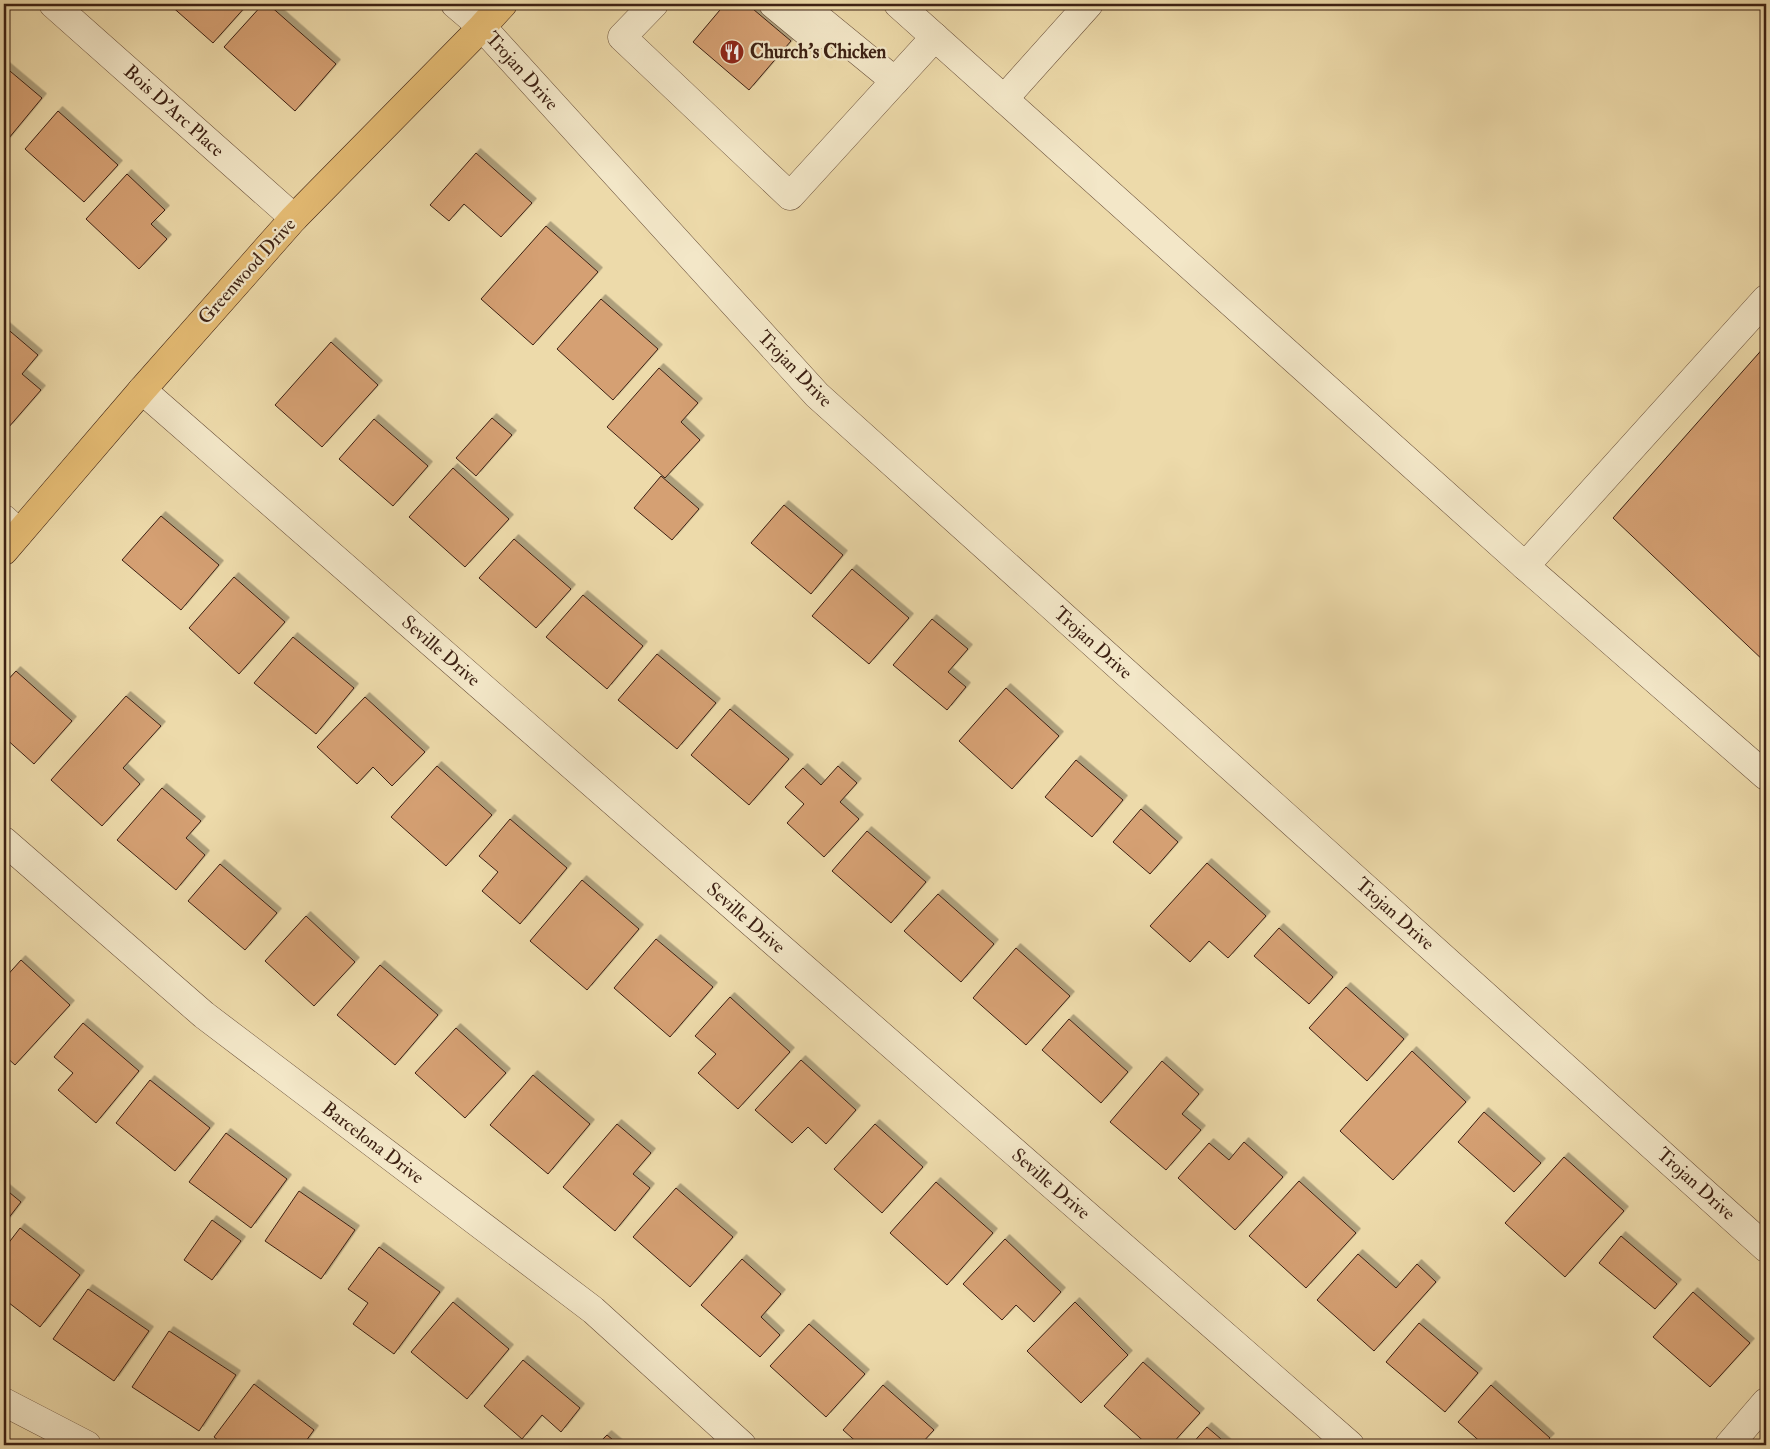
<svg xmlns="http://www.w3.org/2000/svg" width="1770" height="1449" viewBox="0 0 1770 1449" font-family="'IM FELL Double Pica',serif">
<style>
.building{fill:#d5a073;stroke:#3d2113;filter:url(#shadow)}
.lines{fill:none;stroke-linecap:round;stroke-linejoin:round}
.minor-casing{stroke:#694f39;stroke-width:29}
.major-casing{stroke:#3d2113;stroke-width:29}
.minor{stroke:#f3e7c8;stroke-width:28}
.major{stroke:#e6bd75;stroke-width:28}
.labels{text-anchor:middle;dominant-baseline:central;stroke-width:4.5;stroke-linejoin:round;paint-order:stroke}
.poi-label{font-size:19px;font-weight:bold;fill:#3d2113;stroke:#f3e7c8;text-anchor:start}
.street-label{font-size:19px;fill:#3d2113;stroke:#f3e7c8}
</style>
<defs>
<filter id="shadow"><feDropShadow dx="4.5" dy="-4.5" stdDeviation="0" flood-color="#0004"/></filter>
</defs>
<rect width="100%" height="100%" fill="#eddaaa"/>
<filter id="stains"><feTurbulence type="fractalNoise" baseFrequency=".004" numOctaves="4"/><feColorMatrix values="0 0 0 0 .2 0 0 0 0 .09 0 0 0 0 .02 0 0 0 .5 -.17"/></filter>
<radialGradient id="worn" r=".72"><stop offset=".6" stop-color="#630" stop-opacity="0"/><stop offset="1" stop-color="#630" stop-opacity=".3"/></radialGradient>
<!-- building -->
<g class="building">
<polygon points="169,4 245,4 247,5 213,43"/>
<polygon points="263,4 268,4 336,64 295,111 224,47"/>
<polygon points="725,4 747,4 791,41 749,90 693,42"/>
<polygon points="4,66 42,98 4,144"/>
<polygon points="58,111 118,165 84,202 25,149"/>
<polygon points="476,153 532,203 501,237 464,204 449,221 430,205"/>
<polygon points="127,174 165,210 151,224 167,239 139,269 86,219"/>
<polygon points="546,226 598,272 533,345 481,299"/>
<polygon points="601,299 658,349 613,400 557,349"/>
<polygon points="4,326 38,355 22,374 41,390 8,428 4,424"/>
<polygon points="331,342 378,385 322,447 275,405"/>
<polygon points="1766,345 1766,663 1613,518"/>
<polygon points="659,368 698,403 681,422 700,440 665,478 607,427"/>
<polygon points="492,418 512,435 476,476 456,458"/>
<polygon points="374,419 428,466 393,506 339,459"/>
<polygon points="453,468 509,519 465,567 409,517"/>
<polygon points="661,476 699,509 672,540 634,508"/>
<polygon points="784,505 843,555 811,594 751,543"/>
<polygon points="161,516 219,565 181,610 122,560"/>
<polygon points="514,539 571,589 536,628 479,578"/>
<polygon points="852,569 909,618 869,664 812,616"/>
<polygon points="234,577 285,622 239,674 189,628"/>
<polygon points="583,595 643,646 607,689 546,637"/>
<polygon points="932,619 968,649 948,672 966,687 947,710 893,665"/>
<polygon points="293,637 354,688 316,734 254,683"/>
<polygon points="657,654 716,703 677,749 618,700"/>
<polygon points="16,671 72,721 34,764 4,737 4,684"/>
<polygon points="1006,688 1059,736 1012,789 959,741"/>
<polygon points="126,696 161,726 123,768 140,784 102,826 51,780"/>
<polygon points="365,697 425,752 392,786 373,767 357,784 317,747"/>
<polygon points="730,709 789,759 749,805 691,755"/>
<polygon points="1076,760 1123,800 1092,837 1045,797"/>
<polygon points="437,766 492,815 446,866 391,817"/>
<polygon points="838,766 857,783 840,802 859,819 824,857 787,823 804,804 785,787 803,768 821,785"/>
<polygon points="162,788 201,821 186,838 205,855 176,890 117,840"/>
<polygon points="1141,809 1178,842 1150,874 1113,842"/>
<polygon points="510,819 567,868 520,924 482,891 498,872 479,856"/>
<polygon points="867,831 926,882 891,923 832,871"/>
<polygon points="1207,863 1266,916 1228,958 1209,941 1190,962 1150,926"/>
<polygon points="220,864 277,913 245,950 188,901"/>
<polygon points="582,880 639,929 587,990 530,941"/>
<polygon points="938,894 994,944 961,982 904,931"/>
<polygon points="306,916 355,962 314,1006 265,961"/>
<polygon points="1279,928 1333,977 1309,1004 1254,956"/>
<polygon points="656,939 713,987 670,1037 614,988"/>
<polygon points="1016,948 1070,996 1026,1045 973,998"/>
<polygon points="21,960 70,1005 15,1065 4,1055 4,979"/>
<polygon points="380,965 438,1015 395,1065 337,1015"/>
<polygon points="1346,987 1404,1039 1367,1081 1309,1028"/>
<polygon points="730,997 790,1052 738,1109 698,1073 716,1054 695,1036"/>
<polygon points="1069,1019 1128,1072 1101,1103 1042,1050"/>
<polygon points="83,1023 139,1071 96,1123 58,1090 73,1073 54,1057"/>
<polygon points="456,1028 506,1073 465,1118 415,1073"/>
<polygon points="1412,1051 1466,1102 1393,1180 1340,1131"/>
<polygon points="801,1060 856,1110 826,1144 808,1127 792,1143 755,1110"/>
<polygon points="1162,1061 1199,1094 1182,1114 1201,1130 1166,1170 1110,1122"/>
<polygon points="533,1075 590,1124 548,1174 490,1125"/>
<polygon points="150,1080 210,1128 175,1171 116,1123"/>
<polygon points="1484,1112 1541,1163 1514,1192 1458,1142"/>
<polygon points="617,1124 651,1153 633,1174 650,1188 615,1231 563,1187"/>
<polygon points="875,1124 923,1167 882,1213 834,1169"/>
<polygon points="226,1133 287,1179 251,1228 189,1182"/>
<polygon points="1244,1142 1283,1177 1235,1230 1178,1178 1209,1143 1229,1160"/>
<polygon points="1564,1157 1624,1211 1565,1277 1505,1223"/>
<polygon points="1299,1181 1356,1233 1306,1288 1249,1236"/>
<polygon points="936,1182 993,1233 947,1285 890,1233"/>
<polygon points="4,1188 21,1202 4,1224"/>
<polygon points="676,1188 733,1237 690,1287 633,1237"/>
<polygon points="299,1191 355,1230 321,1279 265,1241"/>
<polygon points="212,1220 241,1241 212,1280 184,1260"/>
<polygon points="20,1228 80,1275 40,1327 4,1299 4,1249"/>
<polygon points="1621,1236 1677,1284 1655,1309 1599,1263"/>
<polygon points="1005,1239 1061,1292 1034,1322 1016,1305 1002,1320 963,1284"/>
<polygon points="379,1247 440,1292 394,1354 353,1324 368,1303 348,1289"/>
<polygon points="1358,1254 1396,1288 1417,1264 1436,1282 1374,1351 1317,1300"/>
<polygon points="742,1259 781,1294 761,1317 780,1335 760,1357 701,1305"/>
<polygon points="88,1289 149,1331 114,1381 53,1339"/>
<polygon points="1693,1292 1750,1343 1710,1387 1653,1337"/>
<polygon points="453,1302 509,1349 467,1399 411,1352"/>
<polygon points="1075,1302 1128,1355 1081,1403 1027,1351"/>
<polygon points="1419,1323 1478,1373 1445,1412 1386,1362"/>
<polygon points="809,1324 865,1374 826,1417 770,1366"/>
<polygon points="169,1331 236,1375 199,1431 132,1387"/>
<polygon points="523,1360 580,1408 561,1432 542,1415 522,1439 484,1406"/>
<polygon points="1143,1362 1200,1413 1171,1445 1148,1445 1104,1406"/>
<polygon points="254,1384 314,1430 303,1445 224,1445 214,1437"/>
<polygon points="883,1385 934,1430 920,1445 860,1445 843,1430"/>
<polygon points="1491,1385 1550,1438 1543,1445 1484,1445 1458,1422"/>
<polygon points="1207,1427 1228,1445 1191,1445"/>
<polygon points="607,1435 619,1445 597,1445"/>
</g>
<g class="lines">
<defs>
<g id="minor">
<polyline points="53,4 294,218"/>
<polyline points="455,4 482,27 817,395 1766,1248"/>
<polyline points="654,4 622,37 790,196 935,37"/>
<polyline points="773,4 813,37"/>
<polyline points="801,4 895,81"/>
<polyline points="898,4 1525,566 1766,299"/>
<polyline points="1004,99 1089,4"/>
<polyline points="142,390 1350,1445"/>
<polyline points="4,519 19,533"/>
<polyline points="1525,566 1766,776"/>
<polyline points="4,841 204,1015 593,1310 742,1445"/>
<polyline points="4,1402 87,1445"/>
<polyline points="1729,1445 1766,1402"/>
</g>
<polyline id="major" points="4,551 142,390 294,218 482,27 503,4"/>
</defs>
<!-- minor casing -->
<use href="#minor" class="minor-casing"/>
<!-- major casing -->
<use href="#major" class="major-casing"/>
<!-- minor -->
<use href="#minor" class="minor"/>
<!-- major -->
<use href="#major" class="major"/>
</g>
<!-- icons -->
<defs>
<symbol id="restaurant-disc" viewBox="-11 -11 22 22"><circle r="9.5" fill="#8f2418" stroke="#f3e7c8"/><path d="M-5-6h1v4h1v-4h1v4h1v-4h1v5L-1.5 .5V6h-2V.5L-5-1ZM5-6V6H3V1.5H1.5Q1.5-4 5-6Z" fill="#fff"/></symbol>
</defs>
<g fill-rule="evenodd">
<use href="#restaurant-disc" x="718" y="38" width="28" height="28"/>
</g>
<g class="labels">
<!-- poi labels -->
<g class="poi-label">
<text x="750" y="52">Church's Chicken</text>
</g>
<!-- street labels -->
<g class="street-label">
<text transform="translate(522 71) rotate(48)">Trojan Drive</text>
<text transform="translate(174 111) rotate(42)">Bois D'Arc Place</text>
<text transform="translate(247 271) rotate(-48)">Greenwood Drive</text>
<text transform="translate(795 369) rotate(46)">Trojan Drive</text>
<text transform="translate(1093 643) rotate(42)">Trojan Drive</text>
<text transform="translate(441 651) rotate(41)">Seville Drive</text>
<text transform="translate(1395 914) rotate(42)">Trojan Drive</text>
<text transform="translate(746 918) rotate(41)">Seville Drive</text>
<text transform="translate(373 1143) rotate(37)">Barcelona Drive</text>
<text transform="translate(1051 1184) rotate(41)">Seville Drive</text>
<text transform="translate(1696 1184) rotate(42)">Trojan Drive</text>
</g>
</g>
<!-- margin -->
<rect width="1770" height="1449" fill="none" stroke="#eddaaa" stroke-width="20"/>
<rect x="5" y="5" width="1760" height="1439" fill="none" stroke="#3d2113" stroke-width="2.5"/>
<rect x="10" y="10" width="1750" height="1429" fill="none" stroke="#3d2113"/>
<rect width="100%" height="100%" filter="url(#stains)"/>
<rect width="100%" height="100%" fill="url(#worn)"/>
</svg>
